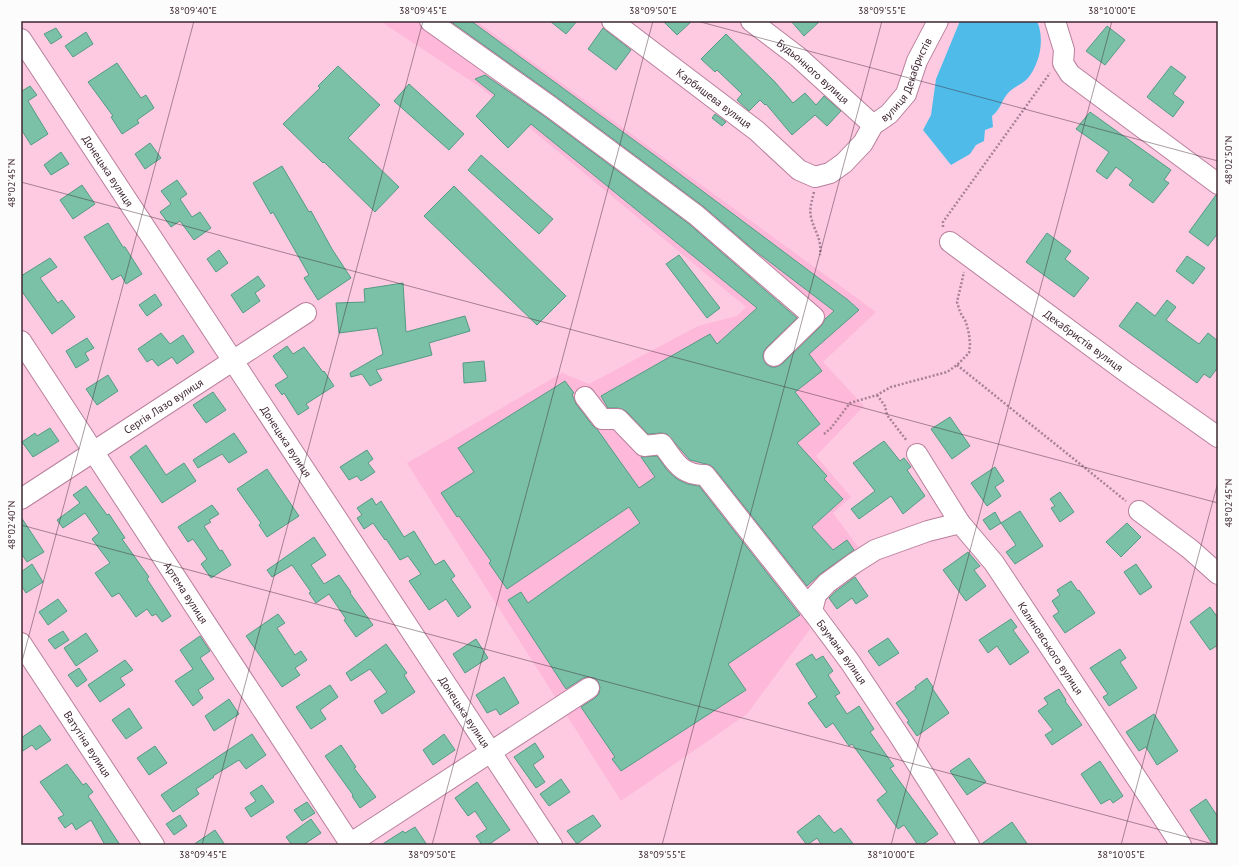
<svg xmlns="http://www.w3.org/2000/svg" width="1239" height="866" viewBox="0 0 1239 866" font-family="'PT Sans',sans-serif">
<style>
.built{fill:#feb8d9}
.water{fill:#4ebbe9}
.building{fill:#7ac1a8;stroke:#549b83}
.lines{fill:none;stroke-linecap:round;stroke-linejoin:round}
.minor-casing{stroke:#b97f9b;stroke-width:22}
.path{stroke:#a88194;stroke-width:2.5;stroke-dasharray:2 2;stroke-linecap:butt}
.minor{stroke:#fff;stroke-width:20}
.ticks{fill:none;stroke:#3e2632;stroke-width:1;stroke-opacity:0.45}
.labels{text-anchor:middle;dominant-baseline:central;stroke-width:3.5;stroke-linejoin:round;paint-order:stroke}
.street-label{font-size:11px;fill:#3e2632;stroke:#fcfcfc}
.neatline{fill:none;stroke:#3e2632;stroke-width:1.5}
.ticks-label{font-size:10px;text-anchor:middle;fill:#3e2632}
</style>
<rect width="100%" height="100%" fill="#fdcae2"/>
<!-- built -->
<polygon class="built" points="380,21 476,21 876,312 823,362 864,406 816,456 851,497 833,513 862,552 800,606 810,629 747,714 621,801 407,463 562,373 589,384 698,326 737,316 746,307 480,87"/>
<!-- water -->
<path class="water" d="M960 21H1037C1045 39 1040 63 1028 78 1023 84 1013 87 1008 93 1001 101 1001 109 992 116L993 127 985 130 984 141 976 145 970 154 951 165 923 130 931 115 936 79Z"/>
<!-- building -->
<g class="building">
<polygon points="450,21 471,21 653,154 848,300 859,310 809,354 822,371 795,392 820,424 797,443 827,476 824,479 843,499 812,527 833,550 847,540 854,550 820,574 807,586 714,468 710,465 690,460 667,434 661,433 648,434 626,411 618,408 608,408 601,396 710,334 717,344 757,308 531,124 508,148 476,116 495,95 475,79 485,75 544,116 689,224 797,318 766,348 763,353 763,358 766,364 771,367 776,367 782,364 822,325 825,319 834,311 754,250 703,206 558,98"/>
<polygon points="550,21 577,21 566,34"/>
<polygon points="663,21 692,21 677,35"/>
<polygon points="791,21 820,21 804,36"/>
<polygon points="1107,26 1125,40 1105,65 1086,51"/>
<polygon points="56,28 62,37 51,44 44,34"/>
<polygon points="603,28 631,50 616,70 588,49"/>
<polygon points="86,32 93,44 73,57 65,46"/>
<polygon points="726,34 775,82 793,103 805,93 816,105 824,96 841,111 827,126 815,115 792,135 766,104 765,105 760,100 749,111 737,100 742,94 717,70 715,72 701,59"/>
<polygon points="117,63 141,98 146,95 154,108 137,120 139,123 122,134 111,117 113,116 88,82"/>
<polygon points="338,66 380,105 348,138 399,187 375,212 324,162 323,163 283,124 320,88 318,86"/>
<polygon points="1171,66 1186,77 1173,94 1184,102 1173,117 1147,97"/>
<polygon points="409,84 464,134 449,150 394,101"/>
<polygon points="30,86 37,95 28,101 48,134 31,145 21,129 21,90 22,91"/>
<polygon points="1090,112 1171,170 1164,180 1169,183 1153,203 1129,185 1133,180 1116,167 1107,179 1096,171 1109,152 1076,129"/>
<polygon points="715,114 726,122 722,126 712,118"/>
<polygon points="150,143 161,158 145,169 135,154"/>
<polygon points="61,152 69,164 51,175 44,165"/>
<polygon points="481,155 553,219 539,234 468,170"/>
<polygon points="282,166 309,212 311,211 332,249 351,278 318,300 304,278 309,275 273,212 271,214 253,183"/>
<polygon points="177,180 187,194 180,199 192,217 200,212 211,228 194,240 180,221 171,227 160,212 171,204 161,191"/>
<polygon points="82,185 95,204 73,219 60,200"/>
<polygon points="454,186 566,296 537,325 424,216"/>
<polygon points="1216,195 1218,195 1218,233 1208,246 1189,232"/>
<polygon points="108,223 123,247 125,247 142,274 126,284 121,275 112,280 84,237"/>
<polygon points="1047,233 1071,251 1065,259 1089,278 1074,297 1026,262"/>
<polygon points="219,250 228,263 216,272 207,259"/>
<polygon points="679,255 720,308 707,318 666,264"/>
<polygon points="1187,256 1205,268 1193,284 1176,271"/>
<polygon points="50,258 57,267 40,278 58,303 62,300 75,317 52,334 21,290 21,276"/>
<polygon points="258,276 265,286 255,293 260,301 243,313 231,295"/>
<polygon points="403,283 406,332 465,316 470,331 429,343 432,355 376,370 382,380 370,386 362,374 351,377 350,373 383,354 377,328 339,333 336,303 365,302 364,289"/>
<polygon points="155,294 162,305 147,316 139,305"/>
<polygon points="1167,300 1176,307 1166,320 1199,344 1208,333 1218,341 1218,367 1210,378 1204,374 1197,383 1119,326 1137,302 1155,316"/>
<polygon points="161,333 170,344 183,335 194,352 177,364 172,357 158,366 152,359 147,362 138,349"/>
<polygon points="87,338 94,348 85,353 89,360 76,368 66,351"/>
<polygon points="287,346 293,354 304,347 323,372 324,371 334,386 306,404 309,408 298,415 284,393 282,395 275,385 288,377 273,356"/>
<polygon points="484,361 486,381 464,383 463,363"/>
<polygon points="108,375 118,391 97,405 86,389"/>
<polygon points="565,381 574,393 572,394 576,404 593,426 597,429 639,488 655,477 641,457 657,456 667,470 677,479 687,484 699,486 800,615 728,664 746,690 621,771 612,759 615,757 581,707 595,698 599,694 600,687 598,681 594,678 588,677 583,678 566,689 508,600 521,592 528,603 640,523 629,507 507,589 489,563 491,561 459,516 457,517 441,493 474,472 458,448"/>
<polygon points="213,392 226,410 206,423 193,405"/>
<polygon points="950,417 970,446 952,459 931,429"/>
<polygon points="50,428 59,441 33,457 22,442 35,433 37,436"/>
<polygon points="234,433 247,452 229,463 222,454 198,468 193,460"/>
<polygon points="884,441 900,461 904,458 911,467 907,470 925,496 903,514 891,496 859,519 851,509 875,491 853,463"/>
<polygon points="146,445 166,475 184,463 196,481 162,503 130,457"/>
<polygon points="367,450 373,459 368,463 375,472 361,481 357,476 349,480 340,467"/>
<polygon points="995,467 1004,481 995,487 1001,496 987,506 971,483"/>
<polygon points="267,469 299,516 267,537 259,525 261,523 237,489"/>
<polygon points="86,486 107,515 109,514 125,538 122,539 149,577 147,579 171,616 162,622 156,614 152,616 147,609 136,617 119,593 112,597 95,573 110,563 92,539 99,533 85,513 63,528 57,520 80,503 73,495"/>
<polygon points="1060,492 1074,512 1060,522 1051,508 1055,506 1050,499"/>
<polygon points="372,498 376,505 381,501 404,537 414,531 435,565 444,560 455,576 451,579 471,607 458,617 446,599 429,610 409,581 421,574 408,556 400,560 386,539 385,540 373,523 364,529 357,518 362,515 357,508"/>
<polygon points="212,505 219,514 209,520 211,522 204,526 220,551 222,550 231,565 211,578 201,564 207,559 193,539 188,542 178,527"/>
<polygon points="1020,511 1043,546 1015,564 1006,552 1016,545 1001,523"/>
<polygon points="995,512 1001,523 990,530 983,520"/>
<polygon points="21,517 44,552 27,562 21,553"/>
<polygon points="1127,523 1141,537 1121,557 1106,542"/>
<polygon points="314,537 326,555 311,565 324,584 339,575 351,592 350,593 373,625 356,637 344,620 346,619 329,594 316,603 309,593 311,592 292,565 272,577 267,570"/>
<polygon points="968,552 980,566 974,570 986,586 966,601 943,570"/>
<polygon points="32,564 43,582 26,593 21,585 21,572"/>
<polygon points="1136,564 1152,587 1140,595 1124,572"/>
<polygon points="855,577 868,596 856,604 852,598 837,609 829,598 835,592"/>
<polygon points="1071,581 1078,591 1079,590 1095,613 1065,633 1053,616 1059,612 1052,601 1060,595 1057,590"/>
<polygon points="58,599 67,611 48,625 39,612"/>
<polygon points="1210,607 1218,618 1218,645 1210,650 1190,622"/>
<polygon points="278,614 285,623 277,628 295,655 301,651 307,660 295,668 300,675 282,687 246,636"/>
<polygon points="1011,619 1017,627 1013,630 1029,652 1010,665 997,646 988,653 979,640"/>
<polygon points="63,631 69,640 55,649 48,640"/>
<polygon points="86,633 98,651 76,666 64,648"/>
<polygon points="200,636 210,651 200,658 214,679 198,690 203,698 193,706 175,681 193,669 180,650"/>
<polygon points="888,638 899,653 879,666 868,651"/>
<polygon points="476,639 488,658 465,673 453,654"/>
<polygon points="386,644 407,673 404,675 415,692 382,714 374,701 387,692 370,669 351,681 346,673"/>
<polygon points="1120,649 1126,658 1120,662 1137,688 1109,706 1103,697 1108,694 1090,668"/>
<polygon points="812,654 816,660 823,656 833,671 828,675 840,693 835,696 847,714 859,706 874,729 870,732 894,766 890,768 938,834 922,845 918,845 904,825 898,829 877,800 887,792 852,744 849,746 833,723 826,728 808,703 817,697 796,664"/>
<polygon points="125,660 133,670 120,678 125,685 100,702 88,685"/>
<polygon points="79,668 87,680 77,687 68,675"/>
<polygon points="504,677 519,703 500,715 496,709 487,713 476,695"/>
<polygon points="927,678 933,687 932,688 949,713 917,736 907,722 909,721 896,703 916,689 915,687"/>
<polygon points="330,685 338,697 320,710 326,719 311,729 296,707"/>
<polygon points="1059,689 1066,700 1065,701 1082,725 1052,745 1045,735 1053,730 1038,711 1048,704 1044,698"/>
<polygon points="229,699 239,714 214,731 205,716"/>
<polygon points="129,708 142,728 126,739 112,720"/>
<polygon points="1154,714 1178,751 1157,765 1146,747 1139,751 1126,732"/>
<polygon points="40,725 51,740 36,750 32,745 21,752 21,738"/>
<polygon points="252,734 266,755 246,769 239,760 213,776 214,777 196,789 199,794 173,812 161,795"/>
<polygon points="444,734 455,750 433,765 423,750"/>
<polygon points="535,743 544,757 533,765 545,782 536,788 514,757"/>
<polygon points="341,745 356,767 354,768 376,797 360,808 352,796 353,795 325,756"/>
<polygon points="155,746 167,763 149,775 137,758"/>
<polygon points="969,758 986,782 967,795 950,771"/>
<polygon points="1100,761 1123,796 1113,803 1110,799 1101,804 1081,774"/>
<polygon points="67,764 83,785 86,783 93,792 88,796 120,845 105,845 91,820 76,830 72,823 65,828 58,818 64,815 40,782"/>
<polygon points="561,779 570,792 549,806 540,794"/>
<polygon points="477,782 510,830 488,845 482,845 476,836 487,829 475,811 468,816 455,798"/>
<polygon points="262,785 274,802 251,817 245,808 256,801 250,793"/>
<polygon points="1206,799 1218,817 1218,845 1213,845 1190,810"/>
<polygon points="307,802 315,813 302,821 294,810"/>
<polygon points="180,815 187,826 174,835 166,824"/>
<polygon points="593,815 601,826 577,844 567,831"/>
<polygon points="819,815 834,833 841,828 854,845 819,845 821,844 817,838 807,845 797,832"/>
<polygon points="311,819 321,833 303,845 292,845 286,837"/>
<polygon points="1012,822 1028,845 980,845"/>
<polygon points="415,827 427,845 381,845 403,831 405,833"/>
<polygon points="215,830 225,845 193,845"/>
</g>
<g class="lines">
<defs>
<g id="minor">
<polyline points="430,21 551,107 696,215 814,317 774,356"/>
<path id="s1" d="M612 21 757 131 799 170 815 177 830 173 844 163 863 143 873 125 889 114 906 94 917 61 938 21"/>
<path id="s2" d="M751 21 797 56 873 125"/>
<polyline points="1055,21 1064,50 1063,63 1070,74 1218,184"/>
<path id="s3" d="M21 39 552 845"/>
<path id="s4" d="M950 242 1126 372 1218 437"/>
<path id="s5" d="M21 341 351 845"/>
<path d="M585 397 602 419H618L644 446 662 444C676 462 680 475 705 475L812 611"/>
<path id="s6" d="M917 454 960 523 994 563 1181 845"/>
<path id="s7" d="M21 499 306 313"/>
<polyline points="1139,511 1190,549 1218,574"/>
<path id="s8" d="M960 523 928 531 875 550 853 564 827 583 816 595 812 611 850 662 900 737 969 845"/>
<path id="s9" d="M21 643 154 845"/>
<polyline points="348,845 589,688"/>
</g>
</defs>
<!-- minor casing -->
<use href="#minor" class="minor-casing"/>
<!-- path -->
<g class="path">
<path d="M814 192C812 201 809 208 811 217 814 231 822 238 820 255"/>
<polyline points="943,227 943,222 1050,73"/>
<polyline points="957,365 1126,501"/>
<polyline points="877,395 885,406 887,415 907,441"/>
<polyline points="824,434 831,428 850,403 877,395 891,387 947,372 957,365 969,353 970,344 969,334 966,322 960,312 957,302 964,272"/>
</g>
<!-- minor -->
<use href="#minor" class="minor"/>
</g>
<!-- ticks -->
<path class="ticks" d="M697 21 1218 161M21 182 1218 503M21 525 1217 845M21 665 194 21M202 845 423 21M432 845 653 21M662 845 882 21M891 845 1112 21M1121 845 1218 482"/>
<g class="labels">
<!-- street labels -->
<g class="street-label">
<text stroke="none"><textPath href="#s2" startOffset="80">Будьонного вулиця</textPath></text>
<text stroke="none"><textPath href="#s1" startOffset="396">вулиця Декабристів</textPath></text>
<text stroke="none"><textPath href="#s1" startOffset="128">Карбишева вулиця</textPath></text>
<text stroke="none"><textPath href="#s3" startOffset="158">Донецька вулиця</textPath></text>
<text stroke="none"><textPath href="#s4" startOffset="166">Декабристів вулиця</textPath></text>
<text stroke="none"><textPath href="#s7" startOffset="170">Сергія Лазо вулиця</textPath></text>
<text stroke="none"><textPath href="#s3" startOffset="482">Донецька вулиця</textPath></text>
<text stroke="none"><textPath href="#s5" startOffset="301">Артема вулиця</textPath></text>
<text stroke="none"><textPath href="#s6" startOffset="236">Калиновського вулиця</textPath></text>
<text stroke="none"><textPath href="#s8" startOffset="231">Баумана вулиця</textPath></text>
<text stroke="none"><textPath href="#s3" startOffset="806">Донецька вулиця</textPath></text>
<text stroke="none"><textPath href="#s9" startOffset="121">Ватутіна вулиця</textPath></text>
</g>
</g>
<!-- border -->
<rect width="1239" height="866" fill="none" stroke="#fcfcfc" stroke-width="44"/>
<rect x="22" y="22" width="1195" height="822" class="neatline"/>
<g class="ticks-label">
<text x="193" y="14">38°09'40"E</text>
<text x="423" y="14">38°09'45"E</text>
<text x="653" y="14">38°09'50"E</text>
<text x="882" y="14">38°09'55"E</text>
<text x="1112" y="14">38°10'00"E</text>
<text transform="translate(1228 160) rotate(-90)" y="4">48°02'50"N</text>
<text transform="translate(11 183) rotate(-90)" y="4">48°02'45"N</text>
<text transform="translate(1228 503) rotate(-90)" y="4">48°02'45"N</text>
<text transform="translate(11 525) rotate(-90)" y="4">48°02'40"N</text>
<text x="203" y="858">38°09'45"E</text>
<text x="432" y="858">38°09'50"E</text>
<text x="662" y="858">38°09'55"E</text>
<text x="891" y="858">38°10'00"E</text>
<text x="1121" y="858">38°10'05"E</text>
</g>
</svg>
